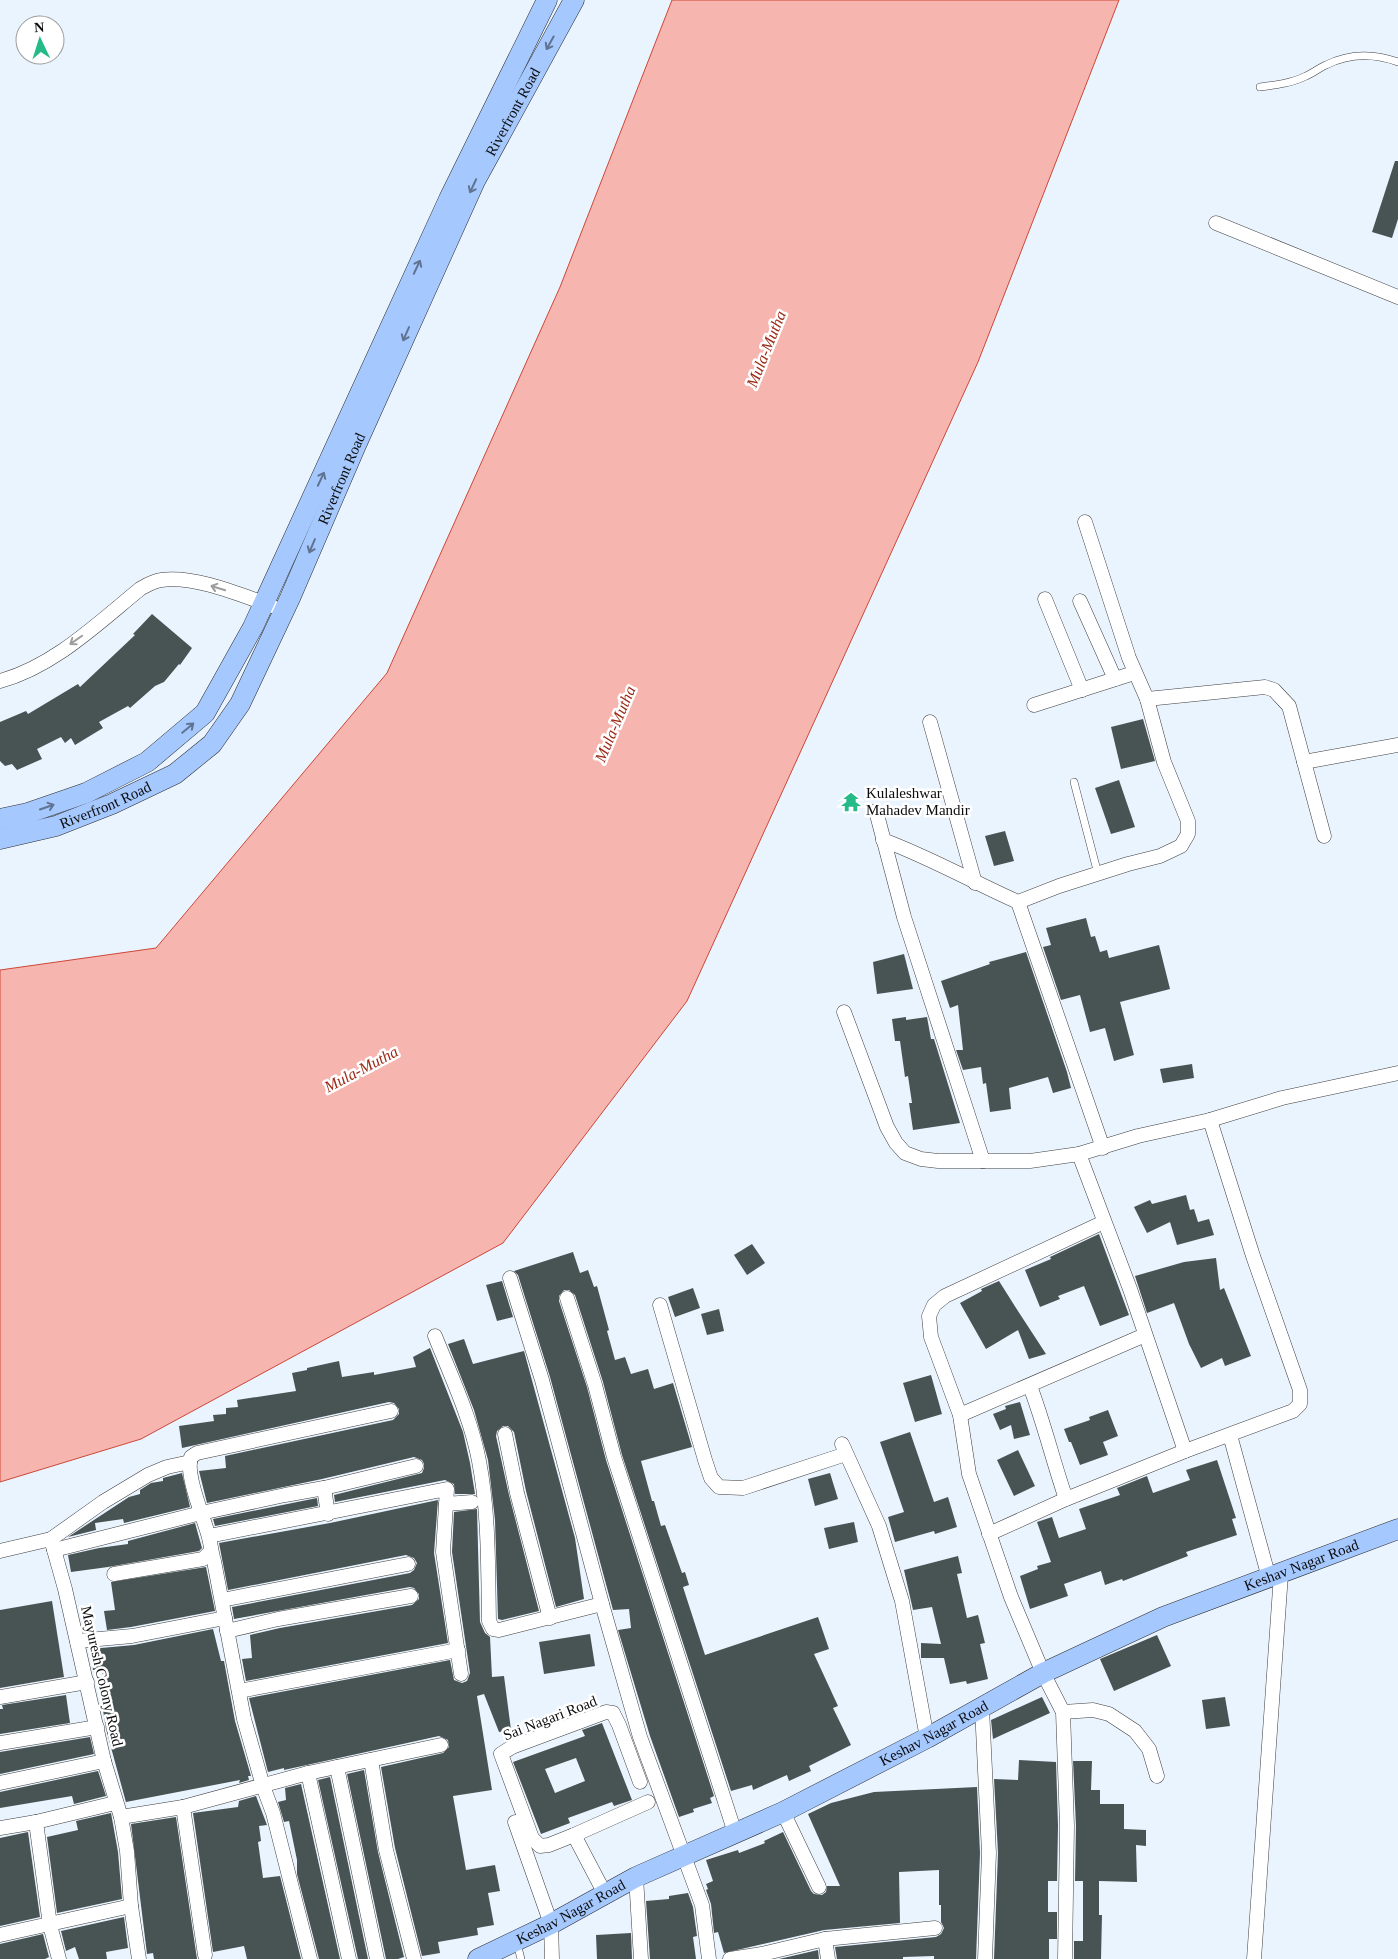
<svg xmlns="http://www.w3.org/2000/svg" width="1398" height="1959" viewBox="0 0 1398 1959" font-family="'Times New Roman',serif">
<style>
.water{fill:#f6b5af;stroke:#cd4736}
.building{fill:#485354;fill-rule:evenodd}
.lines{fill:none;stroke-linecap:round;stroke-linejoin:round}
.lane-casing{stroke:#3e3e3e;stroke-width:8}
.street-casing{stroke:#3e3e3e;stroke-width:15}
.secondary-casing{stroke:#2d2d2d;stroke-width:21}
.lane{stroke:#fff;stroke-width:7}
.street{stroke:#fff;stroke-width:14}
.secondary{stroke:#a5c8ff;stroke-width:20}
.oneway{stroke:#607391}
.oneway2{stroke:#9d9d9d}
.labels{text-anchor:middle;dominant-baseline:central;stroke-width:5;stroke-linejoin:round;paint-order:stroke}
.street-label{font-size:15px;fill:#0b0b0b;stroke:#fff}
.poi-label{font-size:15px;fill:#0b0b0b;stroke:#fff;text-anchor:start}
.water-label{font-size:16px;font-style:italic;fill:#9c2a16;stroke:#fff}
</style>
<rect width="100%" height="100%" fill="#eaf4ff"/>
<!-- water -->
<polygon class="water" points="672,0 1119,0 978,362 687,1001 503,1243 141,1439 0,1482 0,970 156,948 387,673 560,287"/>
<!-- building -->
<g class="building">
<polygon points="1395,161 1398,161 1398,219 1392,238 1372,232"/>
<polygon points="152,614 192,648 180,665 179,664 164,682 155,686 130,708 128,706 99,722 103,728 75,745 71,738 65,743 61,737 37,749 42,759 17,770 12,764 5,766 0,761 0,722 26,711 28,714 78,684 80,687 135,635 133,634"/>
<polygon points="1143,719 1155,761 1121,769 1111,727"/>
<polygon points="1119,780 1135,827 1111,834 1095,788"/>
<polygon points="1005,831 1014,861 994,866 985,836"/>
<polygon points="1086,918 1091,937 1095,936 1100,952 1107,950 1109,958 1159,945 1170,989 1120,1002 1134,1055 1114,1061 1105,1028 1090,1032 1080,995 1061,1000 1043,947 1051,945 1046,928"/>
<polygon points="1026,952 1067,1072 1071,1088 1053,1093 1048,1077 1009,1088 1011,1109 990,1112 986,1083 983,1084 981,1067 963,1070 956,1050 963,1050 958,1005 950,1008 941,981 990,964 989,962"/>
<polygon points="904,954 913,989 877,994 873,962"/>
<polygon points="906,1017 906,1020 927,1017 931,1039 934,1039 960,1123 913,1130 909,1103 912,1103 908,1076 905,1077 900,1041 895,1041 892,1019"/>
<polygon points="1192,1064 1194,1078 1163,1083 1160,1069"/>
<polygon points="1186,1195 1190,1210 1194,1209 1198,1222 1209,1219 1214,1235 1177,1245 1170,1222 1147,1233 1134,1207 1150,1200 1152,1204"/>
<polygon points="1099,1234 1129,1315 1100,1326 1084,1286 1058,1296 1060,1299 1040,1307 1025,1270 1051,1259 1050,1257"/>
<polygon points="752,1244 765,1263 747,1275 734,1255"/>
<polygon points="573,1252 580,1273 588,1270 594,1287 597,1286 609,1330 607,1331 615,1360 625,1357 631,1374 648,1369 654,1389 673,1383 692,1447 641,1461 652,1501 654,1501 661,1526 665,1525 682,1573 685,1572 689,1585 683,1587 705,1655 818,1617 829,1649 814,1654 838,1706 833,1708 851,1745 809,1766 811,1771 789,1781 787,1775 753,1790 752,1785 731,1791 622,1455 603,1382 575,1295 569,1290 564,1290 559,1296 559,1301 587,1387 606,1460 714,1796 710,1798 712,1803 693,1809 694,1812 679,1817 650,1736 618,1630 631,1628 629,1609 613,1610 550,1377 518,1275 514,1271"/>
<polygon points="1216,1258 1220,1290 1224,1288 1251,1356 1225,1366 1222,1358 1201,1368 1189,1344 1174,1303 1147,1313 1135,1276 1184,1262"/>
<polygon points="502,1281 513,1317 497,1321 486,1285"/>
<polygon points="999,1281 1016,1308 1046,1354 1029,1359 1018,1330 986,1349 960,1303 982,1291 981,1289"/>
<polygon points="693,1288 700,1308 675,1317 668,1297"/>
<polygon points="719,1309 724,1331 707,1335 701,1314"/>
<polygon points="464,1339 473,1364 524,1351 575,1538 584,1599 556,1607 526,1491 514,1432 508,1426 503,1426 497,1431 496,1436 509,1495 539,1611 502,1620 498,1619 495,1520 488,1460 474,1410 448,1344"/>
<polygon points="430,1348 463,1432 470,1463 475,1494 455,1494 454,1484 445,1480 335,1502 334,1495 422,1473 424,1468 424,1464 422,1460 414,1457 322,1479 207,1503 199,1471 226,1468 225,1456 393,1420 399,1414 399,1409 394,1403 389,1402 182,1448 179,1426 214,1421 213,1415 226,1414 226,1408 238,1407 237,1400 296,1391 292,1373 307,1370 307,1368 339,1361 342,1377 374,1372 374,1375 416,1367 413,1357"/>
<polygon points="931,1375 942,1414 915,1422 903,1383"/>
<polygon points="1020,1402 1030,1435 1014,1439 1011,1425 1000,1430 993,1414 1006,1409 1005,1406"/>
<polygon points="1108,1410 1118,1436 1103,1442 1108,1455 1080,1465 1071,1442 1069,1442 1064,1429 1090,1420 1089,1417"/>
<polygon points="910,1432 934,1502 948,1497 957,1527 935,1534 934,1531 895,1542 888,1517 904,1512 880,1442"/>
<polygon points="1018,1450 1035,1486 1014,1496 997,1460"/>
<polygon points="1217,1460 1236,1518 1232,1519 1237,1535 1186,1552 1188,1556 1123,1581 1122,1579 1105,1585 1101,1571 1064,1584 1068,1596 1030,1609 1020,1576 1038,1569 1037,1566 1051,1562 1037,1522 1052,1517 1059,1538 1086,1529 1079,1509 1120,1495 1117,1488 1147,1476 1153,1493 1190,1480 1186,1470"/>
<polygon points="182,1473 190,1507 124,1523 123,1519 95,1523 96,1530 68,1537 129,1497 140,1494 140,1490 151,1483 163,1481 163,1478"/>
<polygon points="830,1473 838,1499 815,1506 808,1479"/>
<polygon points="317,1498 318,1506 215,1526 213,1519"/>
<polygon points="438,1500 434,1553 448,1643 246,1681 242,1659 252,1658 250,1635 280,1628 412,1605 419,1599 419,1594 414,1588 410,1587 234,1619 232,1607 410,1573 414,1570 417,1563 414,1558 406,1555 228,1590 219,1543 330,1523"/>
<polygon points="477,1509 480,1622 485,1633 490,1637 492,1677 504,1676 511,1730 499,1732 484,1694 477,1696 492,1790 453,1796 466,1870 495,1865 500,1891 488,1893 494,1925 477,1928 478,1935 438,1942 440,1953 422,1956 395,1848 381,1767 443,1753 449,1747 448,1740 439,1736 284,1770 284,1768 268,1772 249,1698 450,1660 454,1680 462,1683 467,1681 470,1673 452,1552 454,1512"/>
<polygon points="854,1522 858,1542 829,1549 824,1528"/>
<polygon points="195,1523 202,1548 199,1551 108,1567 71,1572 68,1555 99,1548 128,1544 128,1541"/>
<polygon points="958,1556 962,1573 957,1574 967,1618 978,1615 985,1643 980,1644 988,1679 967,1684 966,1681 950,1684 944,1658 921,1658 921,1643 941,1644 932,1607 913,1610 904,1570"/>
<polygon points="206,1567 215,1611 131,1627 107,1630 104,1611 115,1610 111,1582"/>
<polygon points="52,1601 64,1677 0,1688 0,1610"/>
<polygon points="213,1629 221,1661 224,1661 235,1721 251,1776 248,1776 249,1780 239,1783 240,1780 126,1802 127,1806 106,1729 101,1697 106,1696 102,1669 93,1670 90,1649 134,1645"/>
<polygon points="590,1634 595,1666 544,1674 539,1642"/>
<polygon points="1157,1635 1171,1666 1114,1691 1100,1659"/>
<polygon points="66,1695 70,1723 0,1734 0,1709 3,1709 2,1705"/>
<polygon points="1042,1697 1050,1713 993,1739 991,1720"/>
<polygon points="1225,1697 1230,1726 1206,1729 1202,1700"/>
<path d="M602 1723 632 1800 614 1806 612 1802 568 1818 570 1823 541 1834 513 1762 585 1736 582 1730ZM576 1758 585 1781 555 1793 545 1769Z"/>
<polygon points="90,1737 94,1754 0,1774 0,1752"/>
<polygon points="1019,1760 1056,1762 1058,1826 1057,1881 1048,1881 1048,1912 1057,1912 1057,1939 1049,1939 1049,1959 994,1959 998,1853 994,1779 1018,1780"/>
<polygon points="1073,1761 1092,1761 1091,1790 1100,1790 1100,1804 1124,1804 1124,1829 1146,1830 1146,1846 1136,1845 1137,1882 1099,1881 1099,1915 1102,1915 1101,1959 1074,1959 1074,1941 1083,1941 1083,1881 1075,1881 1076,1826"/>
<polygon points="364,1770 378,1852 404,1957 398,1959 386,1959 347,1774"/>
<polygon points="98,1771 106,1796 74,1804 72,1796 0,1808 0,1792"/>
<polygon points="330,1777 368,1959 358,1959 318,1780"/>
<polygon points="301,1784 340,1959 319,1959 297,1874 297,1860 289,1821 284,1822 278,1802 286,1800 285,1788"/>
<polygon points="977,1787 980,1853 976,1959 934,1959 934,1956 903,1957 903,1959 837,1959 835,1947 936,1937 941,1934 944,1928 941,1922 941,1905 939,1905 939,1870 899,1872 900,1923 824,1930 724,1953 718,1932 714,1933 711,1904 706,1890 708,1889 706,1884 713,1881 706,1860 738,1850 739,1853 765,1843 764,1841 783,1832 811,1891 814,1894 822,1895 826,1892 827,1886 840,1886 808,1814 831,1803 874,1792"/>
<polygon points="256,1796 267,1825 259,1826 261,1841 258,1842 263,1878 280,1876 301,1959 247,1959 244,1946 213,1952 193,1813 238,1807 239,1801"/>
<polygon points="111,1813 118,1852 122,1899 57,1913 47,1837 78,1830 76,1821"/>
<polygon points="176,1817 197,1959 154,1959 153,1953 147,1954 131,1824"/>
<polygon points="28,1832 40,1917 0,1926 0,1838"/>
<polygon points="688,1893 693,1907 697,1936 693,1937 696,1959 650,1959 646,1901 669,1899 669,1896"/>
<polygon points="124,1917 128,1948 106,1952 107,1959 79,1959 75,1947 66,1951 61,1931"/>
<polygon points="631,1933 632,1959 597,1959 596,1935"/>
<polygon points="43,1934 49,1957 45,1959 0,1959 0,1944"/>
<polygon points="818,1950 819,1959 779,1959"/>
</g>
<g class="lines">
<defs>
<g id="lane">
<path d="M1260 87C1276 85 1292 83 1306 76 1313 73 1319 68 1326 65 1350 53 1373 53 1398 62"/>
<polyline points="1074,782 1098,874"/>
<polyline points="517,1943 521,1959"/>
</g>
<g id="street">
<polyline points="1216,223 1398,297"/>
<polyline points="1045,599 1082,690"/>
<polyline points="1080,601 1115,679"/>
<path d="M0 681C54 666 97 624 140 589 147 585 153 581 161 580 194 575 241 595 272 606"/>
<polyline points="1147,699 1265,687 1274,690 1289,706 1324,836"/>
<polyline points="1034,705 1134,673"/>
<polyline points="930,722 975,883"/>
<polyline points="1304,762 1398,745"/>
<polyline points="876,811 904,917 983,1161"/>
<path d="M883 840C929 857 973 882 1018 902L1103 1148"/>
<polyline points="1018,902 1059,886 1128,864 1160,856 1181,846 1188,834 1188,821 1164,762 1147,699 1129,658 1085,522"/>
<polyline points="844,1012 887,1127 896,1143 905,1153 921,1159 938,1161 1030,1161 1079,1154 1138,1136 1210,1120 1282,1098 1398,1073"/>
<polyline points="1079,1154 1130,1289 1185,1451"/>
<polyline points="510,1278 542,1380 602,1604 640,1737 702,1905 709,1959"/>
<polyline points="567,1298 595,1385 614,1457 735,1833"/>
<polyline points="660,1305 705,1460 711,1478 719,1487 743,1488 846,1454"/>
<path d="M435 1336C451 1376 471 1418 479 1461 489 1513 488 1568 489 1621L493 1629 499 1630 507 1628 602 1604"/>
<path d="M1030 1386C1044 1423 1053 1461 1066 1499"/>
<polyline points="960,1415 1145,1335"/>
<polyline points="505,1434 517,1493 550,1618"/>
<polyline points="1230,1435 1269,1578"/>
<polyline points="842,1444 879,1526 902,1601 927,1738"/>
<polyline points="324,1488 328,1514"/>
<polyline points="446,1504 472,1502"/>
<polyline points="989,1534 1066,1499 1185,1451 1293,1411 1300,1404 1300,1390 1253,1256 1210,1120"/>
<polyline points="209,1536 447,1489 443,1552 461,1674"/>
<polyline points="51,1539 65,1589 104,1761 121,1817 127,1851 131,1906 139,1959"/>
<polyline points="54,1550 201,1513 285,1495 324,1488 416,1466"/>
<polyline points="0,1551 51,1539 103,1502 148,1475 167,1467 190,1462"/>
<polyline points="114,1574 203,1559 211,1551"/>
<polyline points="222,1600 408,1564"/>
<polyline points="227,1631 278,1619 411,1596"/>
<polyline points="77,1641 132,1636 225,1618"/>
<polyline points="239,1691 458,1650"/>
<polyline points="0,1697 87,1682"/>
<polyline points="982,1708 989,1853 985,1959"/>
<polyline points="1063,1712 1093,1710 1109,1714 1135,1731 1149,1749 1157,1776"/>
<polyline points="0,1743 97,1727"/>
<polyline points="371,1760 386,1850 414,1959"/>
<polyline points="337,1767 377,1959"/>
<polyline points="308,1773 349,1959"/>
<polyline points="0,1783 104,1761"/>
<polyline points="183,1807 205,1955"/>
<polyline points="783,1812 819,1887"/>
<polyline points="121,1817 183,1807 308,1773 441,1745"/>
<polyline points="36,1822 50,1925 59,1959"/>
<polyline points="515,1822 551,1924 552,1959"/>
<polyline points="0,1828 36,1822 115,1803"/>
<polyline points="574,1835 549,1845 540,1846 532,1838 501,1754 512,1747 606,1712 613,1713 619,1725 640,1782"/>
<polyline points="636,1877 641,1959"/>
<polyline points="605,1894 574,1835 648,1802"/>
<polyline points="0,1935 131,1906"/>
<polyline points="825,1939 828,1959"/>
<path d="M310 1959 273 1813 263 1786 244 1719 214 1561C211 1552 211 1543 208 1534 203 1516 185 1474 191 1457L197 1453 391 1411"/>
<polyline points="730,1959 762,1954 825,1939 935,1928"/>
<polyline points="1065,1959 1067,1826 1063,1712 1043,1673 1011,1597 969,1474 960,1415 931,1337 929,1316 934,1305 945,1296 1104,1222"/>
<polyline points="1254,1959 1281,1574"/>
</g>
<g id="secondary">
<polyline points="0,819 28,813 86,793 147,762 205,713 253,627 449,199 547,0"/>
<path id="s1" d="M0 839 56 826 112 804 175 774 212 744 240 704 290 598 356 445 475 181 574 0"/>
<path id="s2" d="M478 1959 551 1924 636 1877 783 1812 927 1738 1043 1673 1163 1617 1398 1529"/>
</g>
</defs>
<!-- lane casing -->
<use href="#lane" class="lane-casing"/>
<!-- street casing -->
<use href="#street" class="street-casing"/>
<!-- secondary casing -->
<use href="#secondary" class="secondary-casing"/>
<!-- lane -->
<use href="#lane" class="lane"/>
<!-- street -->
<use href="#street" class="street"/>
<!-- secondary -->
<use href="#secondary" class="secondary"/>
</g>
<!-- one-way arrows -->
<defs><path id="oneway-shaft" d="M-6 0H5M1.5-3L5.5 0L1.5 3" fill="none" stroke-width="1.6" stroke-linecap="round" stroke-linejoin="round" transform="scale(1.25)"/></defs>
<g class="oneway">
<use href="#oneway-shaft" transform="translate(550 43) rotate(119)"/>
<use href="#oneway-shaft" transform="translate(473 186) rotate(115)"/>
<use href="#oneway-shaft" transform="translate(417 267) rotate(-65)"/>
<use href="#oneway-shaft" transform="translate(406 334) rotate(114)"/>
<use href="#oneway-shaft" transform="translate(321 479) rotate(-65)"/>
<use href="#oneway-shaft" transform="translate(312 546) rotate(113)"/>
<use href="#oneway-shaft" transform="translate(188 728) rotate(-40)"/>
<use href="#oneway-shaft" transform="translate(47 807) rotate(-19)"/>
</g>
<g class="oneway2">
<use href="#oneway-shaft" transform="translate(218 588) rotate(-163)"/>
<use href="#oneway-shaft" transform="translate(76 640) rotate(145)"/>
</g>
<!-- icons -->
<defs>
<symbol id="temple-bare" viewBox="-9 -9 18 18"><path d="M0-6L5-2H3V0L6.5 2.5H4V6H1.5V3h-3V6H-4V2.5H-6.5L-3 0V-2H-5Z" fill="#24bb89" stroke="#fff" stroke-width="2.5" paint-order="stroke"/></symbol>
</defs>
<g fill-rule="evenodd">
<use href="#temple-bare" x="837" y="788" width="28" height="28"/>
</g>
<g class="labels">
<!-- street labels -->
<g class="street-label">
<text stroke="none"><textPath href="#s1" startOffset="936">Riverfront Road</textPath></text>
<text stroke="none"><textPath href="#s1" startOffset="531">Riverfront Road</textPath></text>
<text stroke="none"><textPath href="#s1" startOffset="111">Riverfront Road</textPath></text>
<text stroke="none"><textPath href="#s2" startOffset="914">Keshav Nagar Road</textPath></text>
<text transform="translate(102 1676) rotate(77)">Mayuresh Colony Road</text>
<text transform="translate(550 1718) rotate(-21)">Sai Nagari Road</text>
<text stroke="none"><textPath href="#s2" startOffset="509">Keshav Nagar Road</textPath></text>
<text stroke="none"><textPath href="#s2" startOffset="104">Keshav Nagar Road</textPath></text>
</g>
<!-- poi labels -->
<g class="poi-label">
<text x="866" y="793">Kulaleshwar<tspan x="866" dy="17">Mahadev Mandir</tspan></text>
</g>
<!-- water labels -->
<g class="water-label">
<text transform="translate(766 349) rotate(-68)">Mula-Mutha</text>
<text transform="translate(615 724) rotate(-67)">Mula-Mutha</text>
<text transform="translate(361 1069) rotate(-28)">Mula-Mutha</text>
</g>
</g>
<!-- north arrow -->
<g transform="translate(40 40) rotate(356)"><circle r="24" fill="#ffffff" stroke="#9d9d9d"/>
<path d="M0-4L9 19L0 12L-9 19Z" fill="#24bb89"/>
<text y="-8" font-size="14" font-weight="bold" text-anchor="middle" fill="#0b0b0b">N</text>
</g>
</svg>
